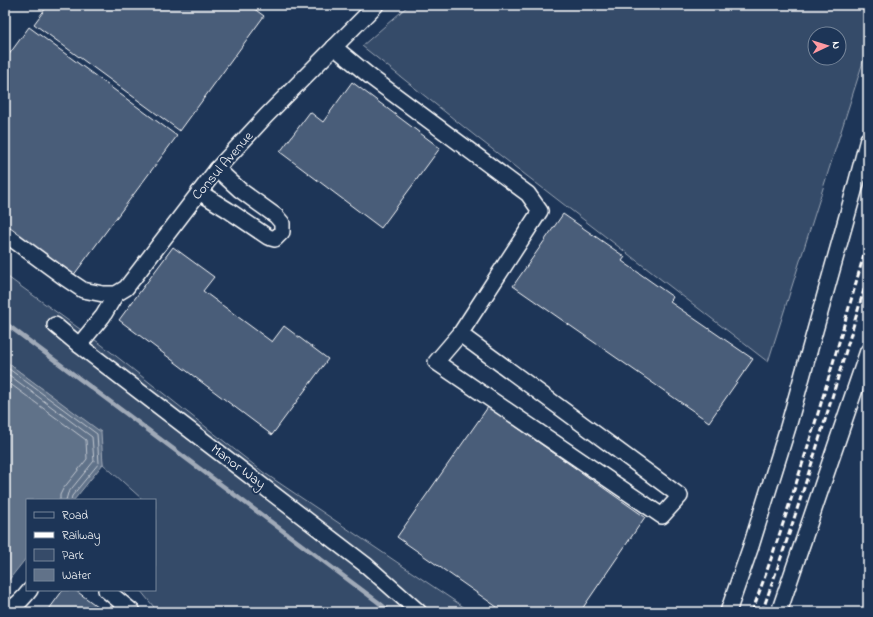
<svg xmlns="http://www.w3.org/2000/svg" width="873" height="617" viewBox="0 0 873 617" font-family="'Indie Flower',sans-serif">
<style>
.green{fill:#364b69;stroke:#9aa5b4;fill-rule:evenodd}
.water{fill:#617289;stroke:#a0aab8}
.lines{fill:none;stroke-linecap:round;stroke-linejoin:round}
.shore{stroke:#c0c7d0;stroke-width:1}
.stream{stroke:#a0aab8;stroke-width:4.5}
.building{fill:#4a5d79;stroke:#fff}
.minor-casing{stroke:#fff;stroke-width:18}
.minor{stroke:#1d3557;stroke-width:15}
.rail{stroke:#fff;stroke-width:3;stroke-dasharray:6 3;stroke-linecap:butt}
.labels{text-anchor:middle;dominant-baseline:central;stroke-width:4;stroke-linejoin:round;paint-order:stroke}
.street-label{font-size:14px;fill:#fff;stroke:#1d3557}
</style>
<rect width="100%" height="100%" fill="#1d3557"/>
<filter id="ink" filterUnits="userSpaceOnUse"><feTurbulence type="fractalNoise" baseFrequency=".025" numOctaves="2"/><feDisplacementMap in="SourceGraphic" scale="8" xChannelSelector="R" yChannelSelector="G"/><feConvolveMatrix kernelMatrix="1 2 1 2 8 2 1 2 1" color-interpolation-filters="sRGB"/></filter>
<g filter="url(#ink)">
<!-- green -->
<g class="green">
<path d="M409 5H868V46L768 362 479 139 362 46ZM815 34H839V58H815Z"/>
<polygon points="5,275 102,345 263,472 471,612 158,612 140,590 155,590 155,500 142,500 142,499 103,464 100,432 5,361"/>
</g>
<!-- water -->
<polygon class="water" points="5,361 101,432 103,464 74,500 27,500 27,557 8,581 5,580"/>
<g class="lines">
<!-- shore -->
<g class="shore">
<polyline points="5,366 97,434 99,463 72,496 71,500"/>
<polyline points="5,372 92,437 94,461 68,493 66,500"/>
<polyline points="5,380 86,440 87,459 63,489 60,495 60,500"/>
</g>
<!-- stream -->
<polyline class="stream" points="5,323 378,602 390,612"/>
</g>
<!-- building -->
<g class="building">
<polygon points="48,5 249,5 264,16 180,131 34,24"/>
<polygon points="29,27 177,136 73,276 5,225 5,60"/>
<polygon points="352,82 440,148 381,228 280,152 310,112 323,122"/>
<polygon points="563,214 625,257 622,261 673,297 670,302 753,359 709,422 513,286"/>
<polygon points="173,247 214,277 203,291 272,342 284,326 328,359 272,435 119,320"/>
<polygon points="488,407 645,517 580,612 504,612 397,537"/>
<polygon points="63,590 75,590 105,612 47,612"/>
</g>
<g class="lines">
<defs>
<g id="minor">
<polyline points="334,47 372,78 528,194 540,211 460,334 680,496 662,516 436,362 460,334"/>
<polyline points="199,192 228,210 268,237 275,239 282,232 282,223 276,216 240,190 217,169"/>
<polyline points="5,234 65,278 83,290 103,294 116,294 126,288 217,169 266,116 376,5"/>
<polyline points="55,325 79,345 367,566 419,612"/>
<polyline points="79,345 103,316 116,294"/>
<polyline points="106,590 133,612"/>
<path d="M5 611C16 607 23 599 30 590"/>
<polyline points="728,612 751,546 788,427 856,184 868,139"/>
<polyline points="779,612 868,351"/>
</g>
</defs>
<!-- minor casing -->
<use href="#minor" class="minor-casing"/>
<!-- minor -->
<use href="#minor" class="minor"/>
<!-- rail -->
<g class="rail">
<path d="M752 612C797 490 833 365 868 240"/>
<path d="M762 612C802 501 835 388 868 276"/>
</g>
</g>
</g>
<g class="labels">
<!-- street labels -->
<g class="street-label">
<text transform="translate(223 166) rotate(-49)">Consul Avenue</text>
<text transform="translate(238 467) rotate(37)">Manor Way</text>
</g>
</g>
<!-- margin -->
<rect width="873" height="617" fill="none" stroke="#1d3557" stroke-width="20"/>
<rect x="10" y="10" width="853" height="597" fill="none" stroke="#fff" stroke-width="1.5" filter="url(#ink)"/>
<!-- legend -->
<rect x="26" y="499" width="130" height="92" fill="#1d3557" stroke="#77869a"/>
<rect x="34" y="512" width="20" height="6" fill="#1d3557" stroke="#77869a"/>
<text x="62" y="519" font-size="12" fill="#ffffff">Road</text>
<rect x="34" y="532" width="20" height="6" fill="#ffffff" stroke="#77869a"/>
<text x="62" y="539" font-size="12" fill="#ffffff">Railway</text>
<rect x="34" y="549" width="20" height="12" fill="#364b69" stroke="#77869a"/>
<text x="62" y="559" font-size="12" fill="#ffffff">Park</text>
<rect x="34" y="569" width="20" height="12" fill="#617289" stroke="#77869a"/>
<text x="62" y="579" font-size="12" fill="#ffffff">Water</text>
<!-- north arrow -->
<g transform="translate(827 46) rotate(86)"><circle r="19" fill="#1d3557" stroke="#77869a"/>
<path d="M0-3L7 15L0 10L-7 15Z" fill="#ff9aa2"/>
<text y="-6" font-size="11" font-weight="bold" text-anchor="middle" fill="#ffffff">N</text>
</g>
</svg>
